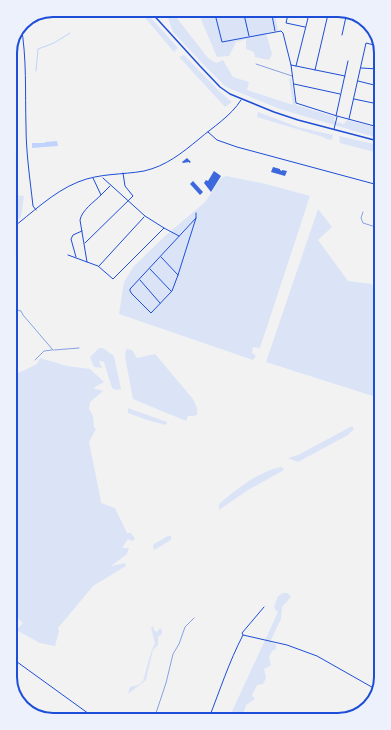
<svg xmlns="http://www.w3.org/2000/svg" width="391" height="730" viewBox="0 0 391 730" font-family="Ubuntu,sans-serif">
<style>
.green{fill:#dbe4f7}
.water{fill:#bfd3fe}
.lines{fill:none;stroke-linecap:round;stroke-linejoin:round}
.stream{stroke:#bfd3fe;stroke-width:1}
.building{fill:#3d67dc}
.service{stroke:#1d4ed8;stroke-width:0.5}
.minor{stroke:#1d4ed8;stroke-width:1}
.tertiary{stroke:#1d4ed8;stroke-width:1}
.primary{stroke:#1d4ed8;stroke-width:1.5}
.rim{fill:none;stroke:#1d4ed8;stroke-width:2}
</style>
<rect width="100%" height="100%" fill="#f2f2f2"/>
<!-- green -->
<g class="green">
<polygon points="144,10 178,48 174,52 141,13"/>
<polygon points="197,10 274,10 278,30 266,33 272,54 269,60 255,57 254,52 246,49 246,39 236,42 229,56 217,57"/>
<polygon points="173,13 208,58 216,63 223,60 233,77 249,82 247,90 293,105 289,78 291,79 296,105 335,117 334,121 344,124 347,120 378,128 378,138 280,109 226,87 200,61 173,32 167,15"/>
<polygon points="184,55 220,92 232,102 225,107 179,57"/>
<polygon points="258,112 298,127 333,135 332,140 326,139 323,137 257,117"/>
<polygon points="339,136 378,145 378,153 340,143"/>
<polygon points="226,176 266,184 310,196 260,348 253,347 252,353 256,356 253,360 119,314 124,282 134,266 165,236 205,202 221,178"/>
<polygon points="16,195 24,196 21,217 11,225 11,219 15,215 14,211 11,210 11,204"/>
<polygon points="318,209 332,227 318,240 348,281 372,284 379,307 379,398 266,362"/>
<polygon points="99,348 103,348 114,356 121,389 116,390 112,388 104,362 99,361 102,368 94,367 90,357"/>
<polygon points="126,349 132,350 137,358 155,354 193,399 197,408 197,415 193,416 188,416 186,421 133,399 125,357"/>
<polygon points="40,358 67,366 90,369 104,382 93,388 103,391 90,402 89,409 93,416 94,427 96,429 89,442 100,496 101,503 115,508 127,533 131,533 135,539 132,541 128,539 122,548 129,548 127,554 111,566 125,563 126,566 93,586 58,628 59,631 55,646 40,643 16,630 23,623 15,616 17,610 13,609 12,376 37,364"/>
<polygon points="128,408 167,422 166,425 147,420 128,413"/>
<polygon points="352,426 354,429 348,435 298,462 288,458 298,455"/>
<path d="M282 467 284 470 248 490 219 510V504C236 490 260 470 282 467Z"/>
<polygon points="168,536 171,536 171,540 154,550 153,546 154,544"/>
<polygon points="283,593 288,593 291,597 282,607 281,619 270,642 276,644 276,649 272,651 269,657 271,665 264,669 266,678 263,684 257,685 252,695 255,699 246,705 242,718 229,718 278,612 274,608 278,596"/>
<polygon points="153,626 154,630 157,632 160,628 162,630 162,634 158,637 158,645 153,650 146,680 128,694 130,687 138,685 143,681 151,652 155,643 151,628"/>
</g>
<!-- water -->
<g class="water">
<polygon points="57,141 58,146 45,147 45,142"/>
<polygon points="32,143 45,143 45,147 32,148"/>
</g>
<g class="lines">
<!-- stream -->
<polyline class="stream" points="36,71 38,49 54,43 70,33"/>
</g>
<!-- building -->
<g class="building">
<polygon points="187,158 191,162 189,163 189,162 183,163 182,162"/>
<polygon points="273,167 280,169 280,170 282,171 282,170 287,171 285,176 271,172"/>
<polygon points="214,171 221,176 211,192 204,183 206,180 208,181"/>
<polygon points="193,181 203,192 200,195 190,184"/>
</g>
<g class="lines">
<!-- service -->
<g class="service">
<polyline points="256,64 292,76"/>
<polyline points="363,212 361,218 363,223 379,228"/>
<polyline points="11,308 21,311 23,315 53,350"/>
<polyline points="54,350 79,348"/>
<polyline points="35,360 44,351 52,350"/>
<polyline points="12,372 12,373"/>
<polyline points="154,719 166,683 173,654 179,644 185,627 194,618"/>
</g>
<!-- minor -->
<g class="minor">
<polyline points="214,10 222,42 281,31 283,33 291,65 296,103 337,116 378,127"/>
<polyline points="243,10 249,36"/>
<polyline points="271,10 275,31"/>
<polyline points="289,10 286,23 305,27"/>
<path d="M21 25C27 59 25 92 26 126 26 153 30 179 33 206L36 210"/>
<polyline points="342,35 347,12"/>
<polyline points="291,65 345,76"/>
<polyline points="296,66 310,10"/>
<polyline points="361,68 378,69"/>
<polyline points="315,70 329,10"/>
<polyline points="358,81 378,86"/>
<polyline points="294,84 340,94"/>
<polyline points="354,99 378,104"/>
<polyline points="336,116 348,61"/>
<polyline points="349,119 366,43 378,46"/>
<polyline points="334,129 337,117"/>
<polyline points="208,132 217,140 237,147 378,185"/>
<polyline points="101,195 110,186"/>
<polyline points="196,218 130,289 130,291 132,294 151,313 172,291 178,275 196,218 196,213"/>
<polyline points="164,228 179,236"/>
<polyline points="85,243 133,196 125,186 123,173"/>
<polyline points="68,255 98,266 113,279 164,228 145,216 103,178"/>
<polyline points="76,257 71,239 73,235 82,231"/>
<polyline points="161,257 178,275"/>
<path d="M87 262 80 220C82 210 94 202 101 195L93 178"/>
<polyline points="99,266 144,217"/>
<polyline points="150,269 171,291"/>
<polyline points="140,280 160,303"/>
<polyline points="243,635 242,633 264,607"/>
<polyline points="13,659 96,719"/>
<path d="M209 718C220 690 229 662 243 635L287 645 317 656 377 690"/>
</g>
<!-- tertiary -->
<path class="tertiary" d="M11 229C32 213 53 192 78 182 100 173 122 175 144 171 166 166 182 153 199 139 213 127 231 116 241 100"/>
<!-- primary -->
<polyline class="primary" points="149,10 200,66 220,87 230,94 274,112 298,120 378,141"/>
</g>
<!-- crop -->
<path d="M0 0H391V730H0ZM53 17H338A36 36 0 0 1 374 53V677A36 36 0 0 1 338 713H53A36 36 0 0 1 17 677V53A36 36 0 0 1 53 17Z" fill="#edf1fc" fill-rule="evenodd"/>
<path class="rim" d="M53 17H338A36 36 0 0 1 374 53V677A36 36 0 0 1 338 713H53A36 36 0 0 1 17 677V53A36 36 0 0 1 53 17Z"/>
</svg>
